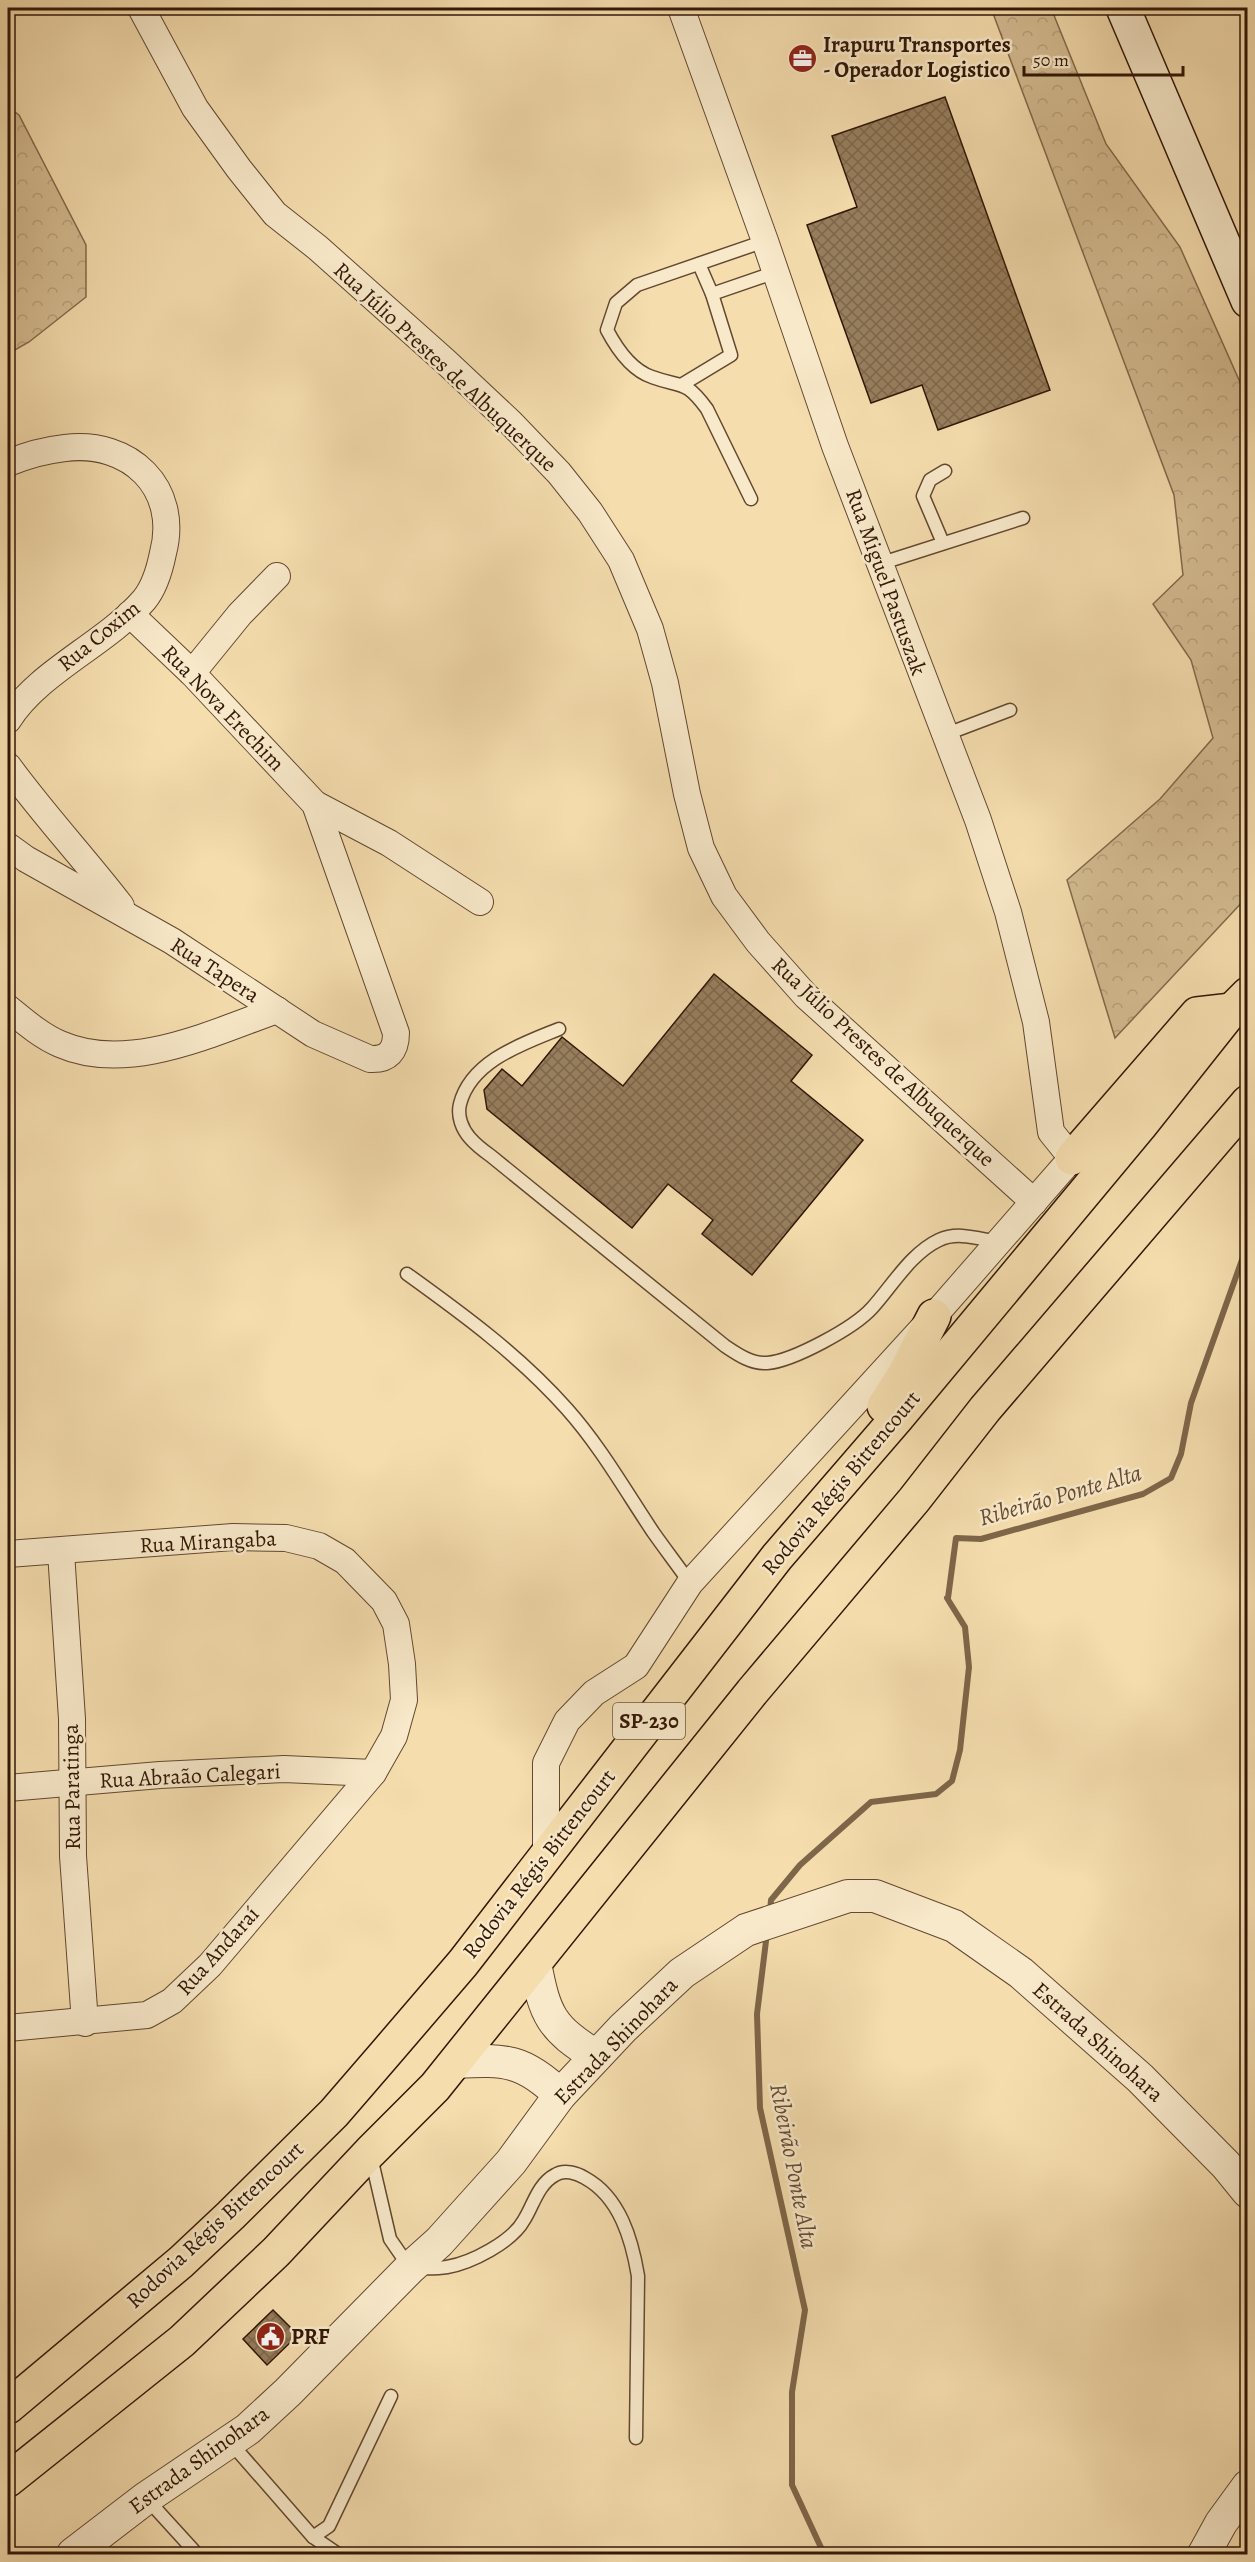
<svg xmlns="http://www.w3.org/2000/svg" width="1255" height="2562" viewBox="0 0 1255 2562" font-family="Alegreya,serif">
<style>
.forest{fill:url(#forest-crowns);stroke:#82694c;stroke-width:1.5}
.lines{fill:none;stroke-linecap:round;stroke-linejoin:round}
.stream{stroke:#7e6649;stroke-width:6}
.building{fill:url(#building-cross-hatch);stroke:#311706;stroke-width:1.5}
.service-casing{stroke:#624830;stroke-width:15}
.minor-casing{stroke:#624830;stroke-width:28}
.tertiary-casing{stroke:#624830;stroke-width:34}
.secondary-casing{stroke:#311706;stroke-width:36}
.motorway-casing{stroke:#311706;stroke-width:36}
.service{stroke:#f8e9ca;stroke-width:12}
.minor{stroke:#f8e9ca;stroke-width:26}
.tertiary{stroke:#f8e9ca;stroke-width:32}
.secondary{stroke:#f8e9ca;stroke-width:33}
.motorway{stroke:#f5ddae;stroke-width:33}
.labels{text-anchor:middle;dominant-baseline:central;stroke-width:5;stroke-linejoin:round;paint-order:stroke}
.shield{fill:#f8e9ca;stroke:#6d5641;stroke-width:1.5}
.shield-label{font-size:21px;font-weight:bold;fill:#311706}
.poi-label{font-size:22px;font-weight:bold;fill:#311706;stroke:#f8e9ca;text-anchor:start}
.street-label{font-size:22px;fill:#311706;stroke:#f8e9ca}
.water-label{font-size:24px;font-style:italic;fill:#654b32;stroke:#f8e9ca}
</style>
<defs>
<pattern id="forest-crowns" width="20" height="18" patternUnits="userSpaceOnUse" patternTransform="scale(1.5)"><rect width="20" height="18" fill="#d4bb91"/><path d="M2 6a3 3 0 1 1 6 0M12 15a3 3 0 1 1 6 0" fill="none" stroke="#b6a07c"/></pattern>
<pattern id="building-cross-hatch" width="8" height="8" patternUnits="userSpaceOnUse" patternTransform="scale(1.5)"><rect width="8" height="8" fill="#977e5d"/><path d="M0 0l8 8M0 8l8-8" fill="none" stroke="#7c664b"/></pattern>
</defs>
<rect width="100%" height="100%" fill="#f5ddae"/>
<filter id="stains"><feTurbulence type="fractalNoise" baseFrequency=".00333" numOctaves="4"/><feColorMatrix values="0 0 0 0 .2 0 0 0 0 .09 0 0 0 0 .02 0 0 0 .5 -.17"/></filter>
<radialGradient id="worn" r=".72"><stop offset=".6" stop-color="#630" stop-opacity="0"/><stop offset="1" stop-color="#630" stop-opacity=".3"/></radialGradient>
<!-- forest -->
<g class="forest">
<polygon points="991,8 1051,8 1106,144 1180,247 1247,398 1247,897 1115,1038 1067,880 1160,799 1213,738 1191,660 1153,604 1183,575 1174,495"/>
<polygon points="8,107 19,115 86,245 86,297 29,342 8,354"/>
</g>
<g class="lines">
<!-- stream -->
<g class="stream">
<polyline points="770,1911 771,1900 800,1865 871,1802 936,1794 952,1781 960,1750 969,1667 965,1627 947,1598 948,1598 956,1538 981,1539 1143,1494 1171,1478 1181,1454 1191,1403 1248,1243"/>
<polyline points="767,1933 757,2014 760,2108 805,2310 792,2392 792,2485 824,2554"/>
</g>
</g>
<!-- building -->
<g class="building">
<polygon points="945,97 1050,390 938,430 922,385 871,403 807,225 857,207 832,136"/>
<polygon points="714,974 812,1055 791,1081 863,1140 752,1275 702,1234 713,1220 668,1184 632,1228 487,1109 484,1090 502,1069 522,1086 562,1037 623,1086"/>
<polygon points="273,2310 298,2335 267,2365 243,2339"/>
</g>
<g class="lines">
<defs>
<g id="service">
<polyline points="699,264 712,294 776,272"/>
<polyline points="683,384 731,355 712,294"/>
<path d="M751 499 707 409C685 379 682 388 652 377 631 370 617 349 607 330L616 303 637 285 765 241"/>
<polyline points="943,543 923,496 930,480 945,471"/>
<polyline points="879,564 1023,518"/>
<polyline points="944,735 1010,710"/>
<path d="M559 1029C522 1044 471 1061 460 1104 457 1116 462 1129 470 1138 476 1145 484 1151 491 1156L725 1346C737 1354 751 1364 767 1363 793 1361 854 1328 872 1308 892 1286 911 1253 939 1240 958 1231 979 1239 998 1242"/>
<path d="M407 1274C464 1315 520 1356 567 1409 600 1446 625 1490 653 1532 665 1549 678 1566 690 1583"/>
<path d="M371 2157 390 2239 410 2268C422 2268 435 2269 447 2267 471 2263 512 2242 524 2220 533 2206 538 2184 555 2175 564 2169 577 2173 585 2178 620 2197 632 2240 638 2276L636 2438"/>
<polyline points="230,2442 313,2537 338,2554"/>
<polyline points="146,2498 197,2554"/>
<polyline points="313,2537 329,2526 391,2396"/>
</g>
<g id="minor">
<polyline points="141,8 195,108 239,169 275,214 318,248 446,362 511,423 559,473 590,512 621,560 650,629 665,683 687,794 701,848 724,896 758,942 806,996 1034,1202"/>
<path d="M8 463C25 456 46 450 65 448 130 440 180 488 163 553 160 568 154 588 144 600 106 644 39 671 8 720"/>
<polyline points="192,673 240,614 277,576"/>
<path d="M8 766C43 814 84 858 121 906"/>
<polyline points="315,804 389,843 480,902"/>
<path d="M8 846 26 859 172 941 313 1034 370 1059C388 1060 396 1051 396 1033L315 804 192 673 130 614"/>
<path d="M8 1008C24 1021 41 1036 60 1044 128 1074 212 1033 277 1010"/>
<polyline points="61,1552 72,1719 73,1856 85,2023"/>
<polyline points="8,1554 233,1537 286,1538 319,1546 345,1561 384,1601 396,1624 402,1664 404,1700 394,1736 373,1773 210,1965 172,2001 147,2015 8,2028"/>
<polyline points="8,1788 160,1775 284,1769 373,1773"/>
<polyline points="546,1856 546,1763 567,1721 594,1693 636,1666 690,1583 934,1316 1072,1158 1051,1132 1036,1022 1008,912 978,820 835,446 765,241 681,8"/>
</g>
<g id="tertiary">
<path d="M535 1963C545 2016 551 2028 596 2056"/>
<path d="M457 2062C505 2059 524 2060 560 2095"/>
<polyline points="73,2554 146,2498 248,2429 288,2392 410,2268 439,2242 511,2162 560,2095 623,2028 682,1973 746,1930 848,1896 875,1896 954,1926 1021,1973 1140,2078 1226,2165 1248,2192"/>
<polyline points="1204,2554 1221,2523 1248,2486"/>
</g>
<polyline id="secondary" points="1123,8 1248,301"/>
<g id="motorway">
<polyline points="1072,1158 1197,1014 1232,1010"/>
<polyline points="884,1406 904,1375 934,1316"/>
<polyline points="8,2407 181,2262 231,2215 334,2113 385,2054 463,1963 777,1557 897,1418 1140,1126 1232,1010 1248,994"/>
<polyline points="8,2480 182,2341 276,2252 370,2152 435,2087 752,1692 914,1500 985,1409 1248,1102"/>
</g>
</defs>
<!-- service casing -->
<use href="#service" class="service-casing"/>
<!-- minor casing -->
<use href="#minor" class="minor-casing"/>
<!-- tertiary casing -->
<use href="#tertiary" class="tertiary-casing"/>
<!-- secondary casing -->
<use href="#secondary" class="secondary-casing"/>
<!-- motorway casing -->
<use href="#motorway" class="motorway-casing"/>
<!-- service -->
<use href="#service" class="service"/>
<!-- minor -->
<use href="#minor" class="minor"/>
<!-- tertiary -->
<use href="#tertiary" class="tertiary"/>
<!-- secondary -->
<use href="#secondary" class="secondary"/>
<!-- motorway -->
<use href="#motorway" class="motorway"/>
</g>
<!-- icons -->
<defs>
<symbol id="office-disc" viewBox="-11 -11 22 22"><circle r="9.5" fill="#8f2418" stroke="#f8e9ca"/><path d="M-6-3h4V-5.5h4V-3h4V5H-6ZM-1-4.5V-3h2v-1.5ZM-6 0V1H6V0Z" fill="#fff"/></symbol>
<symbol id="civic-disc" viewBox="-11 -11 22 22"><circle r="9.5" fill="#8f2418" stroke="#f8e9ca"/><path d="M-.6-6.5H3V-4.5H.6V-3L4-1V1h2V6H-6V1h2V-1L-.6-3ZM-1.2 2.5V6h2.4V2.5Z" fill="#fff"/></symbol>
</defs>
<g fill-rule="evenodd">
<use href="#office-disc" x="786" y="42" width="33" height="33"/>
<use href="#civic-disc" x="254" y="2320" width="33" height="33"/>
</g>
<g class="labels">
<!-- shield labels -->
<rect class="shield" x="613" y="1703" width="72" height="36" rx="4.5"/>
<g class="shield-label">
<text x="649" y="1721">SP-230</text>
</g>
<!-- poi labels -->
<g class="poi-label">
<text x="823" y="45">Irapuru Transportes<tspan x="823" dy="25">- Operador Logistico</tspan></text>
<text x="291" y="2337">PRF</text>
</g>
<!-- street labels -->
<g class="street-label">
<text transform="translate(445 367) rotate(43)">Rua Júlio Prestes de Albuquerque</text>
<text transform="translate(886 582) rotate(70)">Rua Miguel Pastuszak</text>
<text transform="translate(99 636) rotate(-39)">Rua Coxim</text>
<text transform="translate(223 708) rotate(46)">Rua Nova Erechim</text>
<text transform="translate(215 970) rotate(33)">Rua Tapera</text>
<text transform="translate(883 1062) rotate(43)">Rua Júlio Prestes de Albuquerque</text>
<text transform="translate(841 1483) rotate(-50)">Rodovia Régis Bittencourt</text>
<text transform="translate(208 1542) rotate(-3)">Rua Mirangaba</text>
<text transform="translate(190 1776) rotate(-3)">Rua Abraão Calegari</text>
<text transform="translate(72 1787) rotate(-91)">Rua Paratinga</text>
<text transform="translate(539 1864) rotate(-52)">Rodovia Régis Bittencourt</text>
<text transform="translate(218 1951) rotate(-48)">Rua Andaraí</text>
<text transform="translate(616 2041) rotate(-46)">Estrada Shinohara</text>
<text transform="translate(1098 2042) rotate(42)">Estrada Shinohara</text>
<text transform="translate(215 2225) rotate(-43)">Rodovia Régis Bittencourt</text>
<text transform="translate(199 2460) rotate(-36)">Estrada Shinohara</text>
</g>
<!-- water labels -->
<g class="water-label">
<text transform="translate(1060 1495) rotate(-16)">Ribeirão Ponte Alta</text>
<text transform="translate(794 2166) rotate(79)">Ribeirão Ponte Alta</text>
</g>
</g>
<!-- margin -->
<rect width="1255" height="2562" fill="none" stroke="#f5ddae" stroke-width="30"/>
<rect x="9" y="9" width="1237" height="2544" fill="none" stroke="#311706" stroke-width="3"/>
<rect x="15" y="15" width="1225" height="2532" fill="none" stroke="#311706" stroke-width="1.5"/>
<!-- scale -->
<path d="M1024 66v9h159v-9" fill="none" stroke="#311706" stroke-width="3"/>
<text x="1033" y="66" font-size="18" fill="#311706" stroke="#f8e9ca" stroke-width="4.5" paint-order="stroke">50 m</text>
<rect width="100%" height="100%" filter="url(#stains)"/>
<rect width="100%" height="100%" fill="url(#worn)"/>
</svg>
